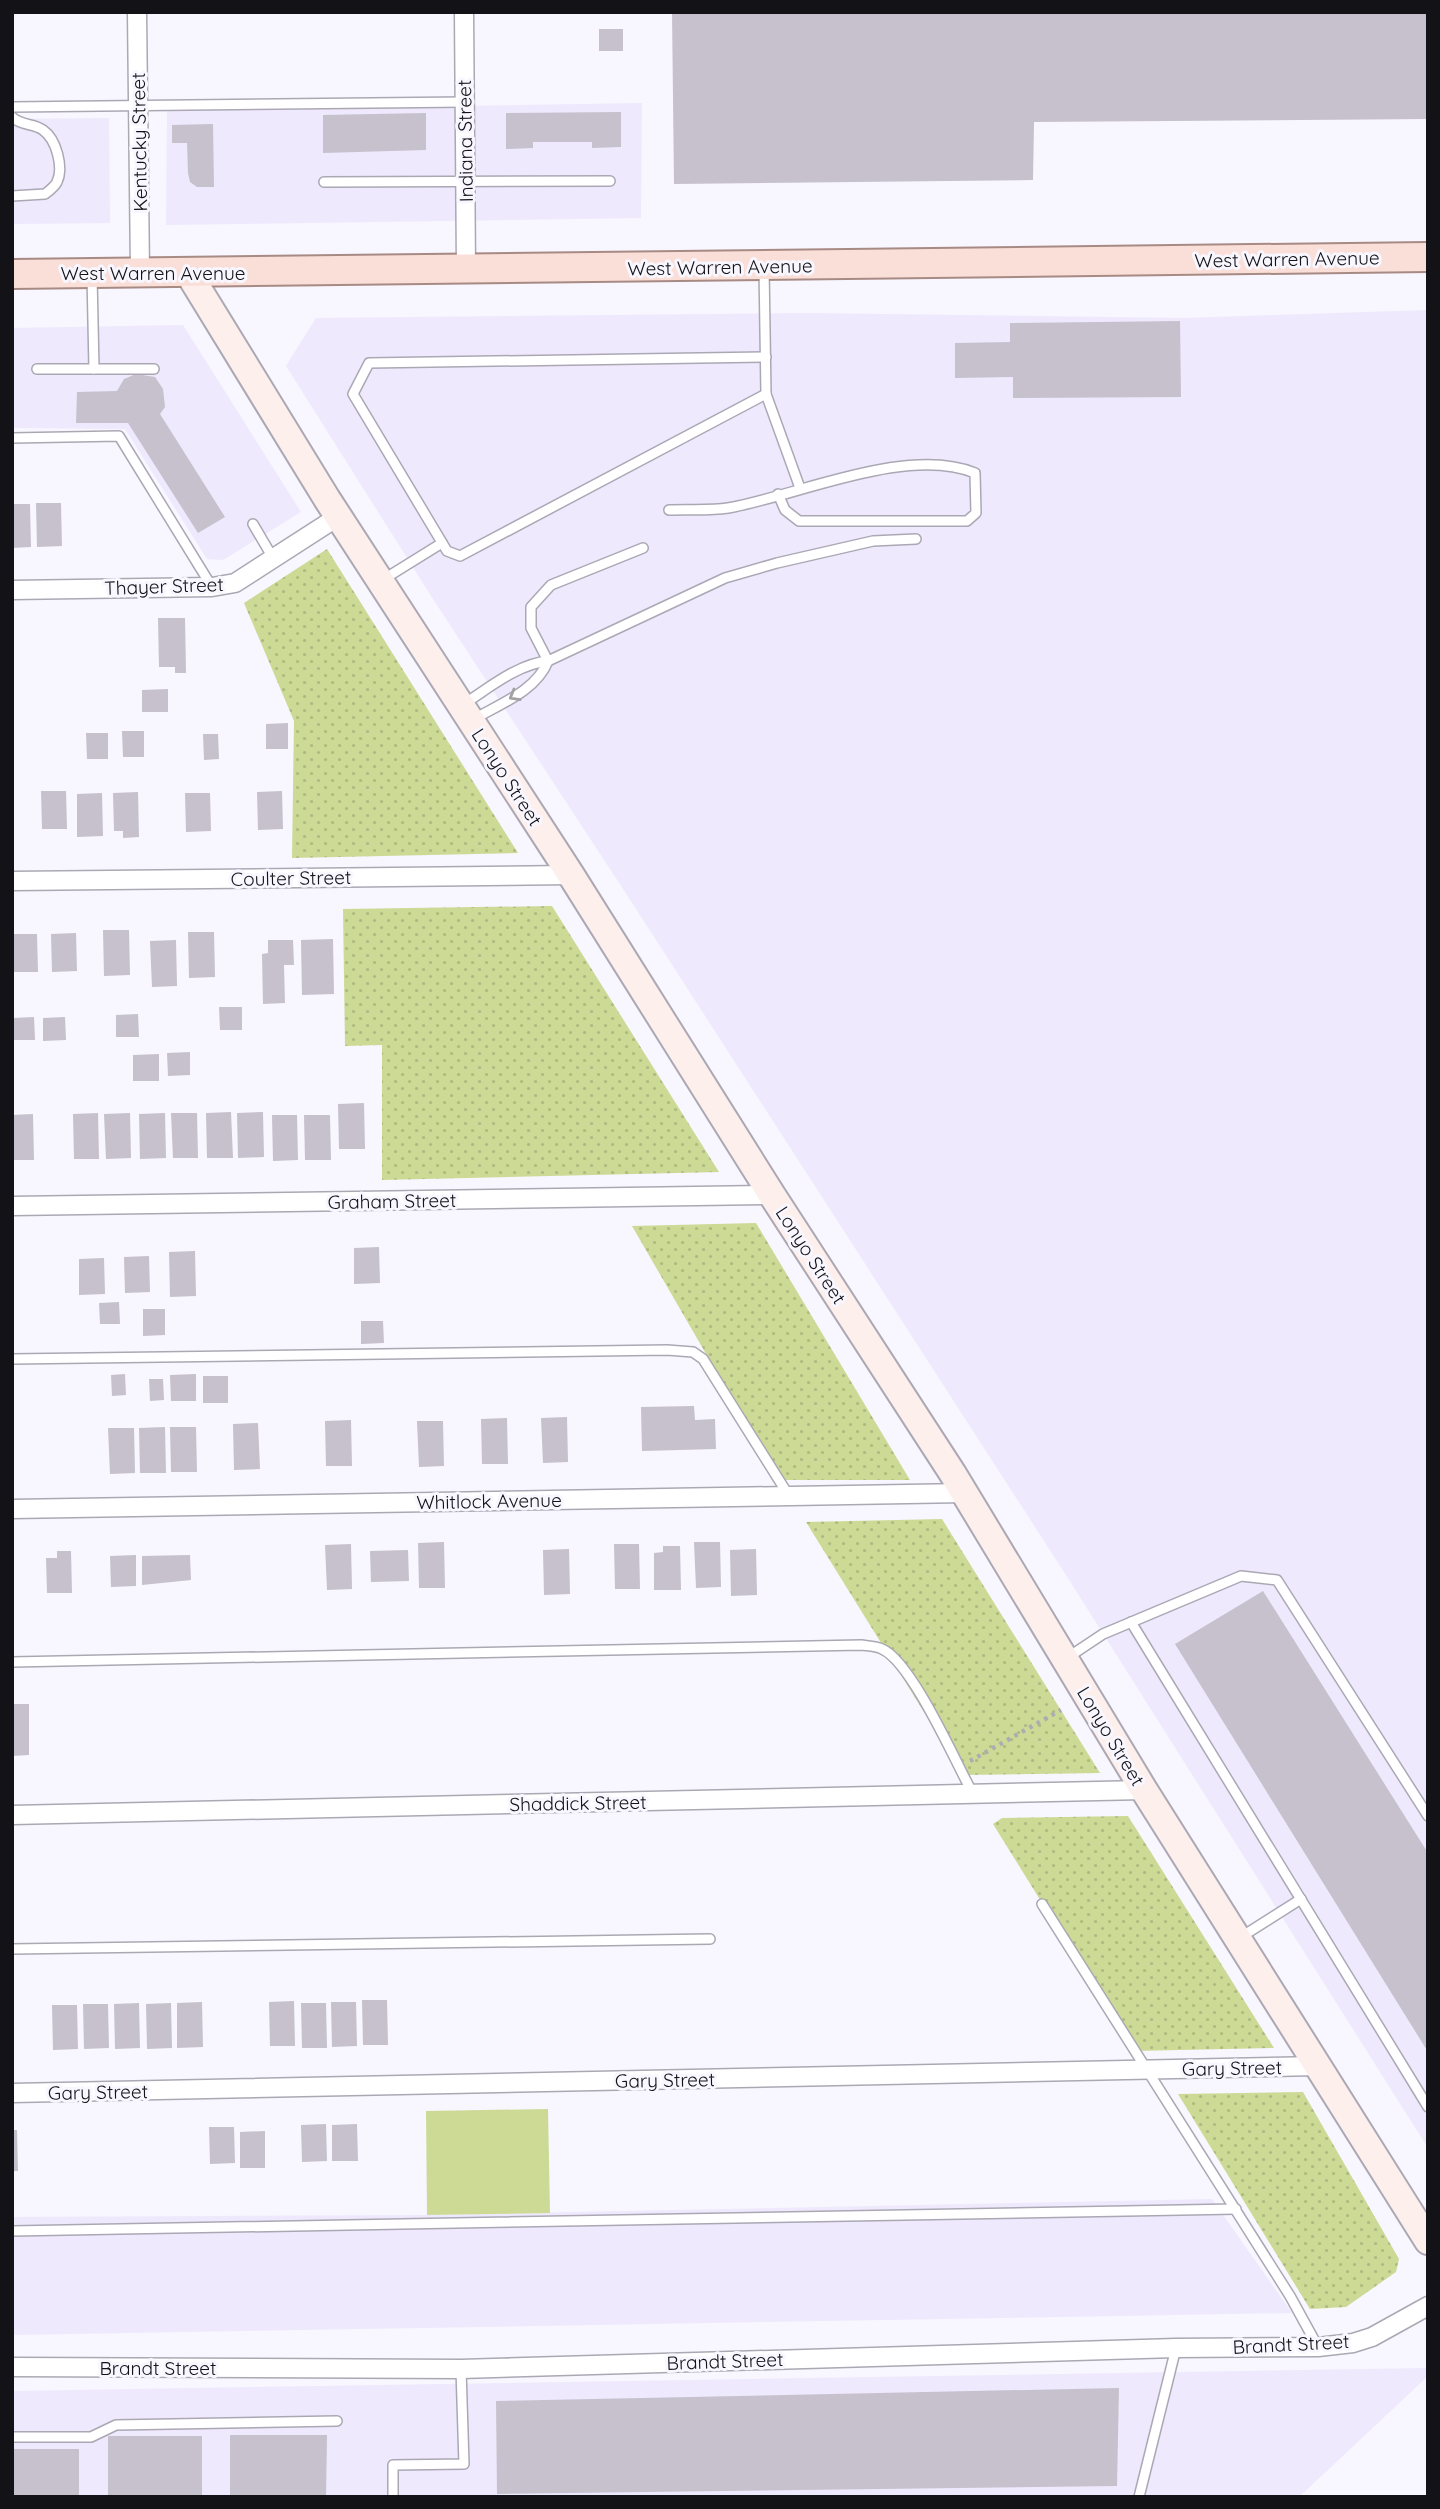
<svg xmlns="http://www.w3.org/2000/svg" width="1440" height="2509" viewBox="0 0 1440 2509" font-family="Quicksand,sans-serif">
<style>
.built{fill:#eee9fd}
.grass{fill:url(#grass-dots)}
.park{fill:#ccda95}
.building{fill:#c6c1cd}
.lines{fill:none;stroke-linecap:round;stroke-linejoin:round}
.lane-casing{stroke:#aba8b4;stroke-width:12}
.street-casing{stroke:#aba8b4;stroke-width:21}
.secondary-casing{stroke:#aba8b4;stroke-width:30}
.primary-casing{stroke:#a78a84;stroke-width:32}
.path{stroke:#adacb2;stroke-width:4.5;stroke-dasharray:3.5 5;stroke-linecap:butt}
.lane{stroke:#fff;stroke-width:9}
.street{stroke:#fff;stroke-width:18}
.secondary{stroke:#fcefec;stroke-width:26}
.primary{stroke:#fadfd9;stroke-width:28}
.oneway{stroke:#a1a0a2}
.labels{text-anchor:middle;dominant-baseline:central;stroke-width:6;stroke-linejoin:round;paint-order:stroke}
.street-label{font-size:19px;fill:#131216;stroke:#f8f6fe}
</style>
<defs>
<pattern id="grass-dots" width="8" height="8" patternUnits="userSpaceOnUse" patternTransform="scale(1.75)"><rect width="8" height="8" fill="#ccda95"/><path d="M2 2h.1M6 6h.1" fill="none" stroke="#aeba80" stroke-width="1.8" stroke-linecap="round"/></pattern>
</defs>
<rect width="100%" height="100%" fill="#f8f6fe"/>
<!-- built -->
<g class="built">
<polygon points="642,103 641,218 166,225 167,111"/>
<polygon points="109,118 110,223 12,224 12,119"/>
<polygon points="1428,310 1428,2148 1066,1575 627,895 433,599 286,366 316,318 808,313 1184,318"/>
<polygon points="183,325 301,512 223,560 207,559 125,429 12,428 12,328"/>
<polygon points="1212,2199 1292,2313 12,2335 12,2217 427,2215"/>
<polygon points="1428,2368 1428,2376 1299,2497 12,2497 12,2391"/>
</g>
<!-- grass -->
<g class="grass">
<polygon points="327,549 518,853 292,858 294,721 244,603"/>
<polygon points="552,906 719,1172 382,1180 382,1045 345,1046 343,909"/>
<polygon points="756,1223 910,1480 779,1480 632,1226"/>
<polygon points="942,1519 1100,1773 963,1775 806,1522"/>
<polygon points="1128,1816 1274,2048 1134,2051 993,1824 1002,1818"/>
<polygon points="1303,2092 1399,2259 1396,2272 1346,2307 1310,2309 1178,2094"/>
</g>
<!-- park -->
<polygon class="park" points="548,2109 550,2213 427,2215 426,2111"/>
<!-- building -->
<g class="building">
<polygon points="672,12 1428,12 1428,119 1034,122 1033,180 674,184"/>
<rect x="599" y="29" width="24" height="22"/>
<polygon points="621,112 621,147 592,148 592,142 533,142 533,148 506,149 506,113"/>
<polygon points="426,113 426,150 323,153 323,115"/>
<polygon points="213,124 214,187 197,187 190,182 188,173 187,143 172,143 172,125"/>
<polygon points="1180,321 1181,397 1013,398 1013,377 955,378 955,343 1010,342 1010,323"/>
<polygon points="136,374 155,377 163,389 165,407 160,414 225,517 198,533 128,423 76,423 77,392 117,391 124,379"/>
<polygon points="36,503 61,503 62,546 37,547"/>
<polygon points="12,504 30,504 31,547 12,548"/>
<polygon points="158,618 185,618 186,673 175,673 175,667 159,667"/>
<polygon points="168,689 168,712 142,712 142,690"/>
<polygon points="288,723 288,749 266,749 266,724"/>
<polygon points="122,731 144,731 144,757 123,757"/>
<polygon points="86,733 108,733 108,759 87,759"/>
<polygon points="203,734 218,734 219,759 204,760"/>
<polygon points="41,791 66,791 67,829 42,829"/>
<polygon points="282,791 283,829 258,830 257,792"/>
<polygon points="138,792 139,837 123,838 123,831 114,831 113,793"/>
<polygon points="102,793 103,836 77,837 77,794"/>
<polygon points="185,793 210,793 211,831 186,832"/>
<polygon points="103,930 129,930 130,975 104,976"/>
<polygon points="188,932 214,932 215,977 189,978"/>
<polygon points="76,933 77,971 52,972 51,934"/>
<polygon points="12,934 37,934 38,972 12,972"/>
<polygon points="333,939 334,994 302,995 301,940"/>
<polygon points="176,940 177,986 152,987 150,941"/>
<polygon points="268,940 293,940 294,965 284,965 285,1003 263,1004 262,954 268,953"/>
<polygon points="219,1007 242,1007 242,1030 220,1030"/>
<polygon points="138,1014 139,1037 116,1037 116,1015"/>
<polygon points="34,1017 35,1040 12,1040 12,1018"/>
<polygon points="65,1017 66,1040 43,1041 43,1018"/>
<polygon points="190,1052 190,1075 168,1076 167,1053"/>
<polygon points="159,1054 159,1081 133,1081 133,1055"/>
<polygon points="364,1103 365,1149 339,1149 338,1104"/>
<polygon points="231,1112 233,1158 207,1158 206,1113"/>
<polygon points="263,1112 264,1157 238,1158 237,1113"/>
<polygon points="98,1113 99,1159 74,1159 73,1114"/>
<polygon points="130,1113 131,1158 106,1159 104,1114"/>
<polygon points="165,1113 166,1158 140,1159 139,1114"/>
<polygon points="171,1113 197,1113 198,1158 173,1158"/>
<polygon points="33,1114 34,1160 12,1160 12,1115"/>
<polygon points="272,1115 297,1115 298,1160 273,1161"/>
<polygon points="304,1115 330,1115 331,1160 305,1160"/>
<polygon points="379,1247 380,1283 354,1284 354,1248"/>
<polygon points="195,1251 196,1296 170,1297 169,1252"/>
<polygon points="149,1256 150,1292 125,1293 124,1257"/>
<polygon points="104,1258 105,1294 79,1295 79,1259"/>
<polygon points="119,1302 120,1324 100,1324 99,1303"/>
<polygon points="143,1309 165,1309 165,1335 143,1336"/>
<polygon points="361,1321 383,1321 384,1343 361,1344"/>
<polygon points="125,1374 126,1395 112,1396 111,1375"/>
<polygon points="196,1374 196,1401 171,1401 170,1375"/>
<rect x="203" y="1376" width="25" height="27"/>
<polygon points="149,1379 163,1379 164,1400 150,1401"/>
<polygon points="694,1406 695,1420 715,1419 716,1449 642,1451 641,1407"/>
<polygon points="567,1417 568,1462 543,1463 541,1418"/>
<polygon points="507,1418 508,1464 482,1464 481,1419"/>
<polygon points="351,1420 352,1466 326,1466 325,1421"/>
<polygon points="417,1421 443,1421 444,1466 419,1467"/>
<polygon points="258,1423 260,1469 234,1470 233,1424"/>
<polygon points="165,1427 166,1473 140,1473 139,1428"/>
<polygon points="170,1427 196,1427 197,1472 171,1472"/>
<polygon points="108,1428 134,1428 135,1473 110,1474"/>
<polygon points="444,1542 445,1588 419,1588 418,1543"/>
<polygon points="694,1542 720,1542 721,1587 696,1588"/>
<polygon points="351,1544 352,1589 327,1590 325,1545"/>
<polygon points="614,1544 639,1544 640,1589 615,1589"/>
<polygon points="663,1546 680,1546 681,1590 654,1590 654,1553 663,1552"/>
<polygon points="569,1549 570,1594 544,1595 543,1550"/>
<polygon points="756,1549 757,1595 731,1596 730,1550"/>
<polygon points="408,1550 409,1581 371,1582 370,1551"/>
<polygon points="57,1551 71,1551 72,1593 47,1593 46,1558 57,1558"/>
<polygon points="136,1555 136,1586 111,1587 110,1556"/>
<polygon points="190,1555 191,1580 142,1585 142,1556"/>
<polygon points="1263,1591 1428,1853 1428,2052 1175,1644"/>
<polygon points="12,1704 29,1704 29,1755 12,1756"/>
<polygon points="362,2000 387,2000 388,2045 363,2045"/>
<polygon points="294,2001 295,2046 270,2046 269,2002"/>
<polygon points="202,2002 203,2047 177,2048 177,2003"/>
<polygon points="331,2002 356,2002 357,2046 332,2047"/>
<polygon points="139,2003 140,2048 115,2049 114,2004"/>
<polygon points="171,2003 172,2048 147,2049 146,2004"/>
<polygon points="301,2003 326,2003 327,2048 302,2048"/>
<polygon points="83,2004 108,2004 109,2048 84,2049"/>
<polygon points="52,2005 77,2005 78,2049 53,2050"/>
<polygon points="326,2124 327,2161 302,2162 301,2125"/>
<polygon points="357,2124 358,2161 332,2161 332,2125"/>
<polygon points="209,2127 234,2127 235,2163 210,2164"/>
<polygon points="12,2130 17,2130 18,2171 12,2171"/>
<polygon points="265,2131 265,2168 240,2168 240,2132"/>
<polygon points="1119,2388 1117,2486 497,2494 496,2401"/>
<polygon points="230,2435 327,2435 326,2497 230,2497"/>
<rect x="108" y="2436" width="94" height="61"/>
<rect x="12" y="2449" width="67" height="48"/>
</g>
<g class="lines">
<defs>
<g id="lane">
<polyline points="12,107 465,102"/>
<path d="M12 117C21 126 34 123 43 130 56 139 64 167 57 182 55 186 49 191 45 194L12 196"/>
<polyline points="324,182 610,181"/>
<polyline points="764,268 766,394 800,488"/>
<polyline points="92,276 94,369"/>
<polyline points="37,369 154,369"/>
<polyline points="766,394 460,556 447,551 353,394 369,363 766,357"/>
<polyline points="12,438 119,436 212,587"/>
<path d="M669 510C688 509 709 511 728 508 797 496 907 445 975 473L976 513 967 521H799L785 510 778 494"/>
<polyline points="253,524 273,558"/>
<polyline points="643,548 551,585 531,607 531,628 548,661 725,578 777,563 873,541 916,539"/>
<polyline points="384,579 442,543"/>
<path d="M462 705C488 689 517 664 548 661 536 691 500 704 474 719"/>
<polyline points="12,1359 667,1350 693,1352 703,1359 789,1496"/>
<polyline points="1131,1622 1428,2107"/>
<polyline points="1067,1658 1103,1634 1241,1576 1277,1580 1428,1816"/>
<path d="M12 1662 861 1645C868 1646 876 1646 882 1649 912 1662 956 1763 973 1794"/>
<polyline points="1042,1904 1290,2296 1318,2347"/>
<polyline points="1241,1937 1301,1899"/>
<polyline points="12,1949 710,1939"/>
<polyline points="12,2231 1236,2209"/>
<polyline points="12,2437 91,2437 116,2425 337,2421"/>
<polyline points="393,2497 393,2465 464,2464 461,2369"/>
<polyline points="1139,2497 1176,2348"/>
</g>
<g id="street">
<polyline points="137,12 140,273"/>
<polyline points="464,12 466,270"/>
<polyline points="12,590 212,587 235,583 339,516"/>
<polyline points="12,881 571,875"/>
<polyline points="12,1206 772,1195"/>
<polyline points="12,1509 965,1493"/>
<polyline points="12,1815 1144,1790"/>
<polyline points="12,2093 1318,2066"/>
<polyline points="12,2367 461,2369 1176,2348 1318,2347 1353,2343 1372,2337 1428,2306"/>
</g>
<polyline id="secondary" points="189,274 327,499 571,875 772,1195 953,1474 1144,1790 1428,2241"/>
<polyline id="primary" points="12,274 1428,257"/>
</defs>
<!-- lane casing -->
<use href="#lane" class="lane-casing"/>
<!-- street casing -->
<use href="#street" class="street-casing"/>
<!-- secondary casing -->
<use href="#secondary" class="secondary-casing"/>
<!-- primary casing -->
<use href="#primary" class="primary-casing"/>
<!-- path -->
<polyline class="path" points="970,1761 1061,1710"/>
<!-- lane -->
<use href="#lane" class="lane"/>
<!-- street -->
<use href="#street" class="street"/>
<!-- secondary -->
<use href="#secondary" class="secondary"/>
<!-- primary -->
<use href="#primary" class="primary"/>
</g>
<!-- one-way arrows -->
<defs><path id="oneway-chevron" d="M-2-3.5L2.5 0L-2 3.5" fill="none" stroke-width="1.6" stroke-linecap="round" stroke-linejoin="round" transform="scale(1.75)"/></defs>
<use class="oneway" href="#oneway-chevron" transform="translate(514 696) rotate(150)"/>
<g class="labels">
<!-- street labels -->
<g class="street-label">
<text transform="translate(465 141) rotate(-91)">Indiana Street</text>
<text transform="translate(139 142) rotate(-91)">Kentucky Street</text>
<text transform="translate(1287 259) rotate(-1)">West Warren Avenue</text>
<text transform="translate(720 267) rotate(-1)">West Warren Avenue</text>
<text x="153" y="273">West Warren Avenue</text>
<text transform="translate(164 586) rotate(-2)">Thayer Street</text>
<text transform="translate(507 777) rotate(57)">Lonyo Street</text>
<text transform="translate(291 878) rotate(-1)">Coulter Street</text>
<text transform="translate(392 1201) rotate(-1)">Graham Street</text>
<text transform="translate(811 1255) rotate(57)">Lonyo Street</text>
<text transform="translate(489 1501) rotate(-1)">Whitlock Avenue</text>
<text transform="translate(1111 1736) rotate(59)">Lonyo Street</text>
<text transform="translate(578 1803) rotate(-1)">Shaddick Street</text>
<text transform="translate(1232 2068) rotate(-1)">Gary Street</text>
<text transform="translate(665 2080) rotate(-1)">Gary Street</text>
<text transform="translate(98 2092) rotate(-1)">Gary Street</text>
<text transform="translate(1291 2344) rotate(-3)">Brandt Street</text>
<text transform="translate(725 2361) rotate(-2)">Brandt Street</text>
<text x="158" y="2368">Brandt Street</text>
</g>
</g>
<!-- border -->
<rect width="1440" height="2509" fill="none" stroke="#131216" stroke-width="28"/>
</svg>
